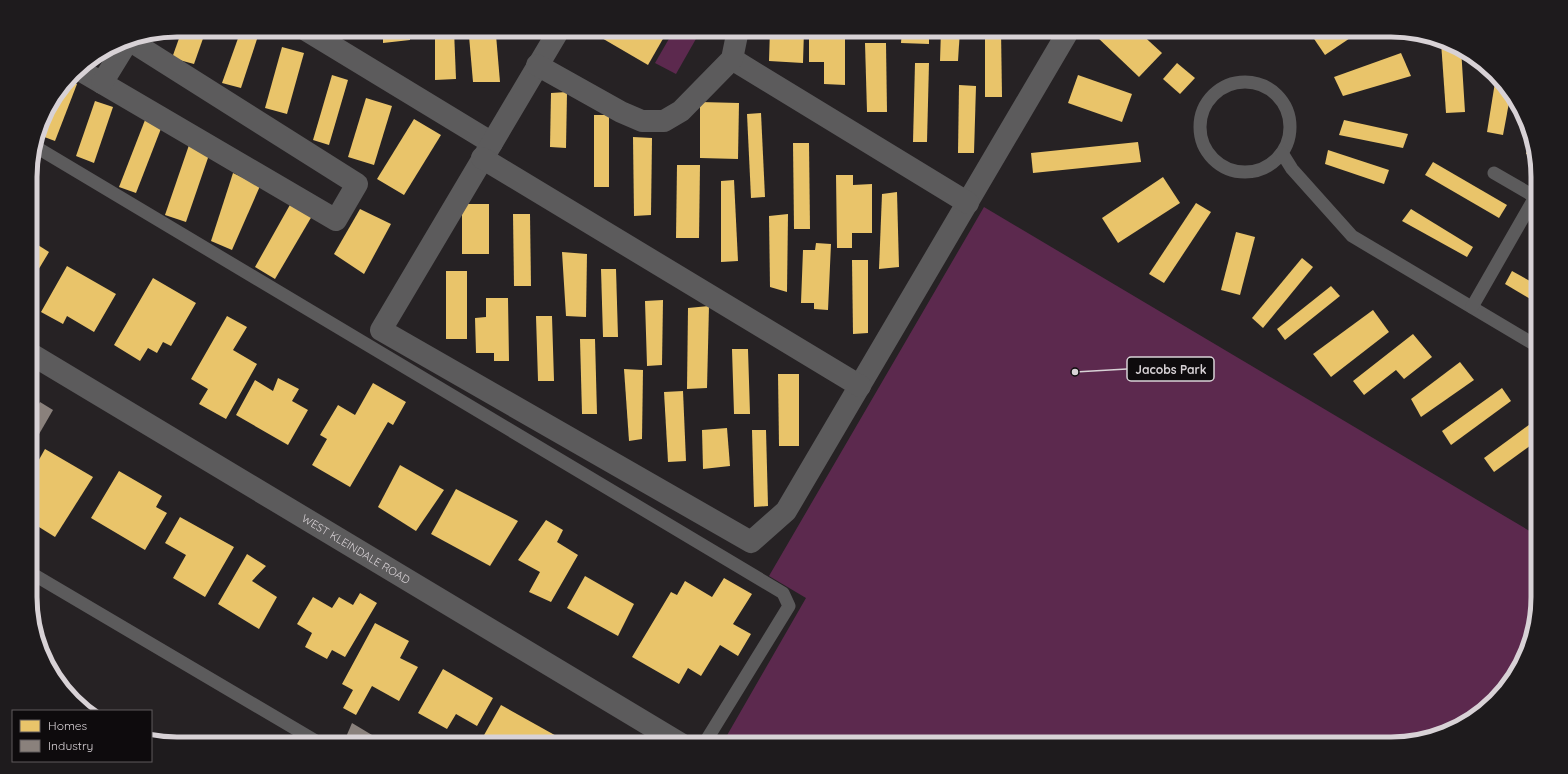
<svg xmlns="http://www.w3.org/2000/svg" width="1568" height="774" viewBox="0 0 1568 774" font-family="Quicksand,sans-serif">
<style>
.green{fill:#5c294e}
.homes{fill:#e9c46a}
.industry{fill:#8a817c}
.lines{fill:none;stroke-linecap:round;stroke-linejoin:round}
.lane{stroke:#5c5b5c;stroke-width:13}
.street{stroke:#5c5b5c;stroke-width:22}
.labels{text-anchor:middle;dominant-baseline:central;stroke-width:4;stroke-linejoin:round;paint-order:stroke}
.street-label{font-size:11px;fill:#d8d2d6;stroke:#0e0b0d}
.rim{fill:none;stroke:#d8d2d6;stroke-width:5}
.leader{fill:none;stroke:#d8d2d6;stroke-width:1.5}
.callout-dot{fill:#d8d2d6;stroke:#0e0b0d;stroke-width:1.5}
.callout{fill:#0e0b0d;stroke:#d8d2d6;stroke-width:1.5}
.callout-label{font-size:12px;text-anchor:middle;font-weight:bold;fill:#d8d2d6}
</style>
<rect width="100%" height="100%" fill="#262224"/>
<!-- green -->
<g class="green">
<polygon points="674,30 701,30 676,74 655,63"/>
<polygon points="984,207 1538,536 1538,597 1523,662 1502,694 1473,719 1438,736 1400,744 722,744 806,598 769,576"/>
</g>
<!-- homes -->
<g class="homes">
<polygon points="182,30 206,30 194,64 172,58"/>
<polygon points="241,30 260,30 241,88 222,83"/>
<polygon points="383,30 410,30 410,40 383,43"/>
<polygon points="435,30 454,30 456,79 435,80"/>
<polygon points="506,30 522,30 522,34 507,33"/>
<polygon points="588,30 668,30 648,65"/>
<polygon points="770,30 804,30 803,63 769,61"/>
<polygon points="814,30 845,30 845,85 824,84 824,62 809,62 809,31 814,31"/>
<polygon points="902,30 929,30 929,44 901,43"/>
<polygon points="941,30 960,30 958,61 940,61"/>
<polygon points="985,30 1001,30 1002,97 985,97"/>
<polygon points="1102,30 1137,30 1162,53 1139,77 1096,36"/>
<polygon points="1208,30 1242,30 1243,33 1208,32"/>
<polygon points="1308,30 1362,30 1325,55"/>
<polygon points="496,35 500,82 473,82 469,36"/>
<polygon points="1441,42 1456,45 1461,48 1465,112 1446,113"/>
<polygon points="865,43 886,43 887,112 867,112"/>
<polygon points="282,47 304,53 287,114 265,108"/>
<polygon points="1401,53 1411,76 1343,96 1334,77"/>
<polygon points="915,63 929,63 927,142 913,142"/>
<polygon points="1177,63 1195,78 1180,94 1163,79"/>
<polygon points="332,75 348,80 329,145 313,140"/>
<polygon points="1078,75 1132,94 1122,122 1068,103"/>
<polygon points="1496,76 1511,92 1503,135 1487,132"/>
<polygon points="69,81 77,84 55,141 39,135 45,112"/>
<polygon points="959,85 976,86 974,153 958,153"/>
<polygon points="567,92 566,148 550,147 551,93"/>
<polygon points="366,98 392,106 374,165 348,157"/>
<polygon points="95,101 113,107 94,163 76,156"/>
<polygon points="700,102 739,103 738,159 700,158"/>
<polygon points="761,113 765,197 751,198 747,114"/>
<rect x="594" y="115" width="15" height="72"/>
<polygon points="414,119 441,135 404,195 377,179"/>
<polygon points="145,120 162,126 136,193 119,187"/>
<polygon points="1344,120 1408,134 1403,148 1339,135"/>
<polygon points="633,137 652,138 651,215 634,216"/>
<polygon points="1530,140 1537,157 1526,154"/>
<polygon points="1138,142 1141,162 1033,173 1031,153"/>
<polygon points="793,143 809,143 810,229 794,229"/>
<polygon points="189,145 210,152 186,222 165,215"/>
<polygon points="1328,150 1389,170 1384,184 1325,164"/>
<polygon points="1433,162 1507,205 1499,218 1425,175"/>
<polygon points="677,165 700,165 699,238 676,238"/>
<polygon points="233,173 260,186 232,250 211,241"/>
<polygon points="836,175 853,175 853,185 872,184 872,233 852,233 852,248 837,248"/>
<polygon points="1163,177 1180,203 1118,243 1102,218"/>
<polygon points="734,180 738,261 721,262 721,181"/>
<polygon points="897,192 899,267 879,269 882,194"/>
<polygon points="291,203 312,216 275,279 255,267"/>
<polygon points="1196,203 1211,212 1164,283 1149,274"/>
<rect x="462" y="204" width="27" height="50"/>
<polygon points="360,209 391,224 364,274 334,254"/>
<polygon points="1411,209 1473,247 1467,257 1402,221"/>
<polygon points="513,214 530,214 531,286 514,286"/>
<polygon points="788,214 787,292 770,287 769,216"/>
<polygon points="1236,232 1255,237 1240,295 1221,290"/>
<polygon points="30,240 49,252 31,282"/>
<polygon points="816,243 831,244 828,310 814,309 814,303 801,303 803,250 815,250"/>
<polygon points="562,252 587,254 586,317 566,316"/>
<polygon points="1302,258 1313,267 1263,328 1252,318"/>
<polygon points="852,260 868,260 868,333 853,334"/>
<polygon points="67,266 116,294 94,332 67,316 63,324 41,312"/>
<polygon points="601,269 616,269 618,337 603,337"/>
<rect x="446" y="271" width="21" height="68"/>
<polygon points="1512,271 1537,285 1537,303 1505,284"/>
<polygon points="153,278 196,303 171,346 163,342 157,353 148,348 140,361 114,345"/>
<polygon points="1331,286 1340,296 1285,340 1277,329"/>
<polygon points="486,298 508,298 509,361 494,361 494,353 476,353 475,318 486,317"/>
<polygon points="663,300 662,365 647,366 645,301"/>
<polygon points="709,306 707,388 687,389 688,308"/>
<polygon points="1373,310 1389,332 1331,377 1313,354"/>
<polygon points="227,316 247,327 233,350 257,364 226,419 199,404 208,389 191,379"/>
<polygon points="536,316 552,316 554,381 538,381"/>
<polygon points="1413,334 1432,357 1404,379 1396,370 1364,395 1353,381"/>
<polygon points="580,339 595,339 597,414 582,414"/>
<polygon points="732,349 748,349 750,414 734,414"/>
<polygon points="1460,362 1474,380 1421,417 1411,399"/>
<polygon points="624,369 643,370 642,439 629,441"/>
<polygon points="778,374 799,374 799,446 779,446"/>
<polygon points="278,378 299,389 292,401 308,410 288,445 236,415 255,380 273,391"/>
<polygon points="373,383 406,402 393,425 388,422 350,487 312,465 327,439 320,435 338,405 355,415"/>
<polygon points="1502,388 1511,401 1451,445 1442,431"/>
<polygon points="683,391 686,461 668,462 664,392"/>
<polygon points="1537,419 1538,440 1494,472 1484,458"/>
<polygon points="727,428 730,466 703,469 702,430"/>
<polygon points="752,430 766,430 768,506 754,507"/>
<polygon points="45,449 93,477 55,537 31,522 31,474"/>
<polygon points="400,465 444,490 416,531 378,507"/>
<polygon points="119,471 162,496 156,507 167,513 145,550 91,518"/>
<polygon points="456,489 518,521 490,566 431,534"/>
<polygon points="180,517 234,547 205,597 173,578 186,555 165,543"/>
<polygon points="546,520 563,530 557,542 578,555 551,602 529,592 540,572 518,560"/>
<polygon points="247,554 266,566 252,581 277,597 259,629 218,604"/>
<polygon points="585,576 634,604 618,636 567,608"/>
<polygon points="724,578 752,594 733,624 751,634 738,656 720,645 701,676 688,668 679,684 632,657 671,592 677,595 685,581 712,597"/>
<polygon points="360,593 377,603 345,657 332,650 327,659 305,647 312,633 297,624 313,597 332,608 339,597 353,605"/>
<polygon points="375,623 409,641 400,658 418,667 399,701 372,686 356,715 343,708 353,690 342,684"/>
<polygon points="443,669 493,698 477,726 456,714 447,729 418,713"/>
<polygon points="501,705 560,738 557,744 479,744"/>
</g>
<!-- industry -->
<g class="industry">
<polygon points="40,402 53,410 31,448 31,418"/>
<polygon points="352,723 382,741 381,744 343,744"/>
</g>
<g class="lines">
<!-- lane -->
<g class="lane">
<circle cx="1245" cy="127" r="45"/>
<polyline points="36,147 783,593 789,606 704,744"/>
<polyline points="1282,153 1292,169 1352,236 1537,346"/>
<polyline points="1494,173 1537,198"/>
<polyline points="1472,307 1535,197"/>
<polyline points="31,573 321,744"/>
</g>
<!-- street -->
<g class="street">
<polyline points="306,30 492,143"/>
<polyline points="559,30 381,330 751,542 786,511 1069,30"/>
<polyline points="732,59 968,203"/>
<polyline points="537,65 621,112 642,121 664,121 681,111 732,59 738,30"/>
<polyline points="78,69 336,220 357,184 129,40"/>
<polyline points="102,83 129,39"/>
<polyline points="482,158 860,386"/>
<path id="s1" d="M31 354 681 744"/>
</g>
</g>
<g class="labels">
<!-- street labels -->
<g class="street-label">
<text stroke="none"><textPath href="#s1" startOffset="379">WEST KLEINDALE ROAD</textPath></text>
</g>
</g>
<!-- crop -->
<path d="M0 0H1568V774H0ZM177 37H1391A140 140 0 0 1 1531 177V597A140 140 0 0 1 1391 737H177A140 140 0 0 1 37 597V177A140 140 0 0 1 177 37Z" fill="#1e1b1d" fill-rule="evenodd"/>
<path class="rim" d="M177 37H1391A140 140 0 0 1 1531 177V597A140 140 0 0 1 1391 737H177A140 140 0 0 1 37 597V177A140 140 0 0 1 177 37Z"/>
<!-- callouts -->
<path class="leader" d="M1075 372L1127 369"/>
<circle class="callout-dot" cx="1075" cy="372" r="4"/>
<rect class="callout" x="1127" y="357" width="87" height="24" rx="4"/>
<g class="callout-label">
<text x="1171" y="374">Jacobs Park</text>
</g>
<!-- legend -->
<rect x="12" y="710" width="140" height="52" fill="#0e0b0d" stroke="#5f5b5d"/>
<rect x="20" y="720" width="20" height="12" fill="#e9c46a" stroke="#5f5b5d"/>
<text x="48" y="730" font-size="12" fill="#d8d2d6">Homes</text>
<rect x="20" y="740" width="20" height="12" fill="#8a817c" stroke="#5f5b5d"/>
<text x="48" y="750" font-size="12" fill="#d8d2d6">Industry</text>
</svg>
